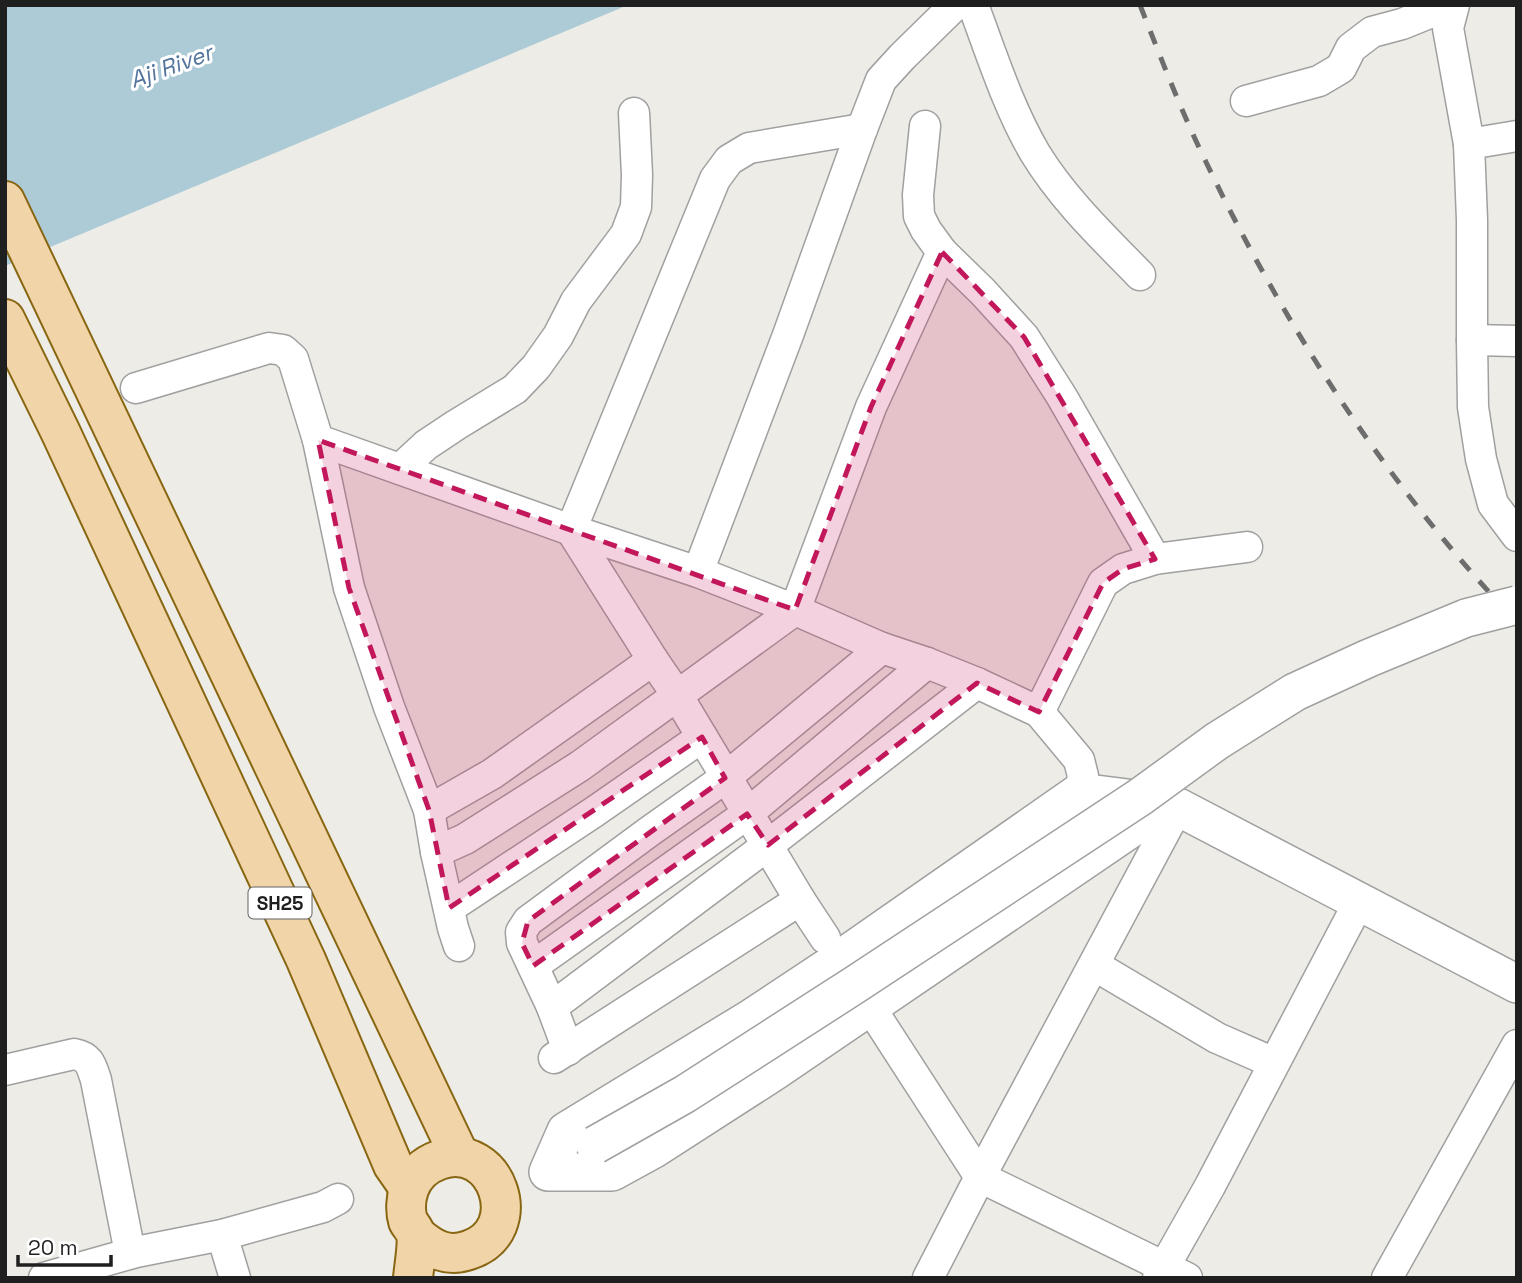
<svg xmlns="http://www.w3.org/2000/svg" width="1522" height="1283" viewBox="0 0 1522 1283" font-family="'Space Grotesk',sans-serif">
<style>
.water{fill:#accbd7}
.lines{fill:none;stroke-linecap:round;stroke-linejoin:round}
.minor-casing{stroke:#a0a0a0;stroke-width:33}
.tertiary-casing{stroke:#a0a0a0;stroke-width:40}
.primary-casing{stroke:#886612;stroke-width:42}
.minor{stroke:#fff;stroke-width:30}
.tertiary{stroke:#fff;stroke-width:37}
.primary{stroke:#f1d5a9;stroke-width:38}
.rail{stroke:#6d6d6d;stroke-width:5;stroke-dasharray:14 14;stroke-linecap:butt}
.tertiary-bridge-casing{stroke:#a0a0a0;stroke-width:40;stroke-linecap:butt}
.tertiary-bridge{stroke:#fff;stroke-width:37}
.marked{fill:#c2185b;fill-opacity:0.2;stroke:#c2185b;stroke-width:5;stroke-dasharray:14 9;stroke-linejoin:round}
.labels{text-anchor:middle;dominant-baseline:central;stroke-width:6;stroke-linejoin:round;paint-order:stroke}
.shield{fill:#fff;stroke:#626262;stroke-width:2}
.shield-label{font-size:19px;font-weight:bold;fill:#1f1f1f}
.water-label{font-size:23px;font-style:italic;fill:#53749d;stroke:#fff}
</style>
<rect width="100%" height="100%" fill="#eeece6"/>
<!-- water -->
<polygon class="water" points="5,5 628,5 5,266"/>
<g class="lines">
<defs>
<g id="minor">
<path d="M973 5C992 55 1008 107 1035 153 1063 199 1103 237 1140 275"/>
<polyline points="1454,5 1448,28 1469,144"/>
<polyline points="1246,101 1319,81 1341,68 1351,48 1372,32 1402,24 1449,5"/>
<polyline points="925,126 918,195 919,216 926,230 942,252 983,292 1024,337 1062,397 1155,559"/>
<polyline points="1517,136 1469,144 1472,220 1472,340 1473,407 1481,459 1493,504 1517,536"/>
<polyline points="1472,340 1517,341"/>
<polyline points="136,388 269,348 283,350 293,359 318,440 571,530 698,572 795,610 882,648 927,663 977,683 1039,712 1079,760 1083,776 1080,792"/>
<polyline points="318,440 349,588 389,707 429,810 436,852 453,928 459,946"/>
<polyline points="400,469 426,445 456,425 515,389 536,367 558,336 576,301 626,234 636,207 637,175 634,113"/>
<polyline points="698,572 788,335 862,129 881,80 902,57 955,5"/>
<polyline points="1039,712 1103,583 1123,569 1155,559 1247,547"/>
<polyline points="429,810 492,774 653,660"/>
<polyline points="436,852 465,839 580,766 795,610 871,407 942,252"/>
<polyline points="449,908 594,812 702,737"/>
<polyline points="825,938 800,900 677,695 653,660 571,530 715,179 729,160 749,148 862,129"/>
<polyline points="1094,965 1217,1038 1274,1063"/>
<polyline points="533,966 747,814 927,663"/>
<polyline points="552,1007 768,845 977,683"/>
<polyline points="870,1007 980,1177 1187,1278"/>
<polyline points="568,1050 552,1007 522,943 521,932 528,921 650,831 725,778 882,648"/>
<polyline points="554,1058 800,900"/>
<path d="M5 1070 74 1054C90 1057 91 1065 96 1080L130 1253"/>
<polyline points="222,1235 235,1278"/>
<polyline points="44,1278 136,1252 222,1235 323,1207 338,1199"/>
<polyline points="928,1278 980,1177 1178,807"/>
<polyline points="1158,1278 1210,1186 1359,902"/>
<polyline points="1387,1278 1517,1045"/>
</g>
<polyline id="tertiary" points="1167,804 775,1071 654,1149 612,1172 548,1172 566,1131 753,1017 839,960 1080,792 1159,802 1178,807 1517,984"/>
<g id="primary">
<polyline points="5,201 460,1157"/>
<polyline points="5,319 60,431 306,960 393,1165 409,1188"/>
<path d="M413 1278C414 1267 418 1244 416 1235 415 1230 410 1225 408 1221 405 1211 406 1198 409 1189 414 1175 425 1165 439 1160 497 1139 528 1231 469 1250 447 1258 432 1249 416 1235"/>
</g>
</defs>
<!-- minor casing -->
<use href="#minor" class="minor-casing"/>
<!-- tertiary casing -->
<use href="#tertiary" class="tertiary-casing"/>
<!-- primary casing -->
<use href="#primary" class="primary-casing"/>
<!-- minor -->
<use href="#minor" class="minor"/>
<!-- tertiary -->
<use href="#tertiary" class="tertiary"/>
<!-- primary -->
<use href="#primary" class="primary"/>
<!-- rail -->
<path class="rail" d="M1140 5C1161 58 1181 111 1206 162 1285 327 1390 490 1517 622"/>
<defs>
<polyline id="tertiary-bridge" points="595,1145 685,1094 856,984 1140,797 1217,741 1295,692 1369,658 1466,618 1517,605"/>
</defs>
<!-- tertiary-bridge casing -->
<use href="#tertiary-bridge" class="tertiary-bridge-casing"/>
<!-- tertiary-bridge -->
<use href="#tertiary-bridge" class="tertiary-bridge"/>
</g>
<!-- marked area -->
<path class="marked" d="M942 252 1024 337 1155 559 1123 569 1103 583 1039 712 977 683 768 845 747 814 533 966 522 943 528 921 725 778 702 737 449 908 429 810 349 588 318 440 795 610 871 407Z"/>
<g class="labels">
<!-- shield labels -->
<rect class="shield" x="248.5" y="887.5" width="63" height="31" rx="5"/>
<g class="shield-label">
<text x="280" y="903">SH25</text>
</g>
<!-- water labels -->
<g class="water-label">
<text transform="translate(171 66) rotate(-20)">Aji River</text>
</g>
</g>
<!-- border -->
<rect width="1522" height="1283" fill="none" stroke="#1f1f1f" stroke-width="14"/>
<!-- scale -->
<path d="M18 1255v10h93v-10" fill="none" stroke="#1f1f1f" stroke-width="3.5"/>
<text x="28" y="1255" font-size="21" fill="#1f1f1f" stroke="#ffffff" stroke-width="5" paint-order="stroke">20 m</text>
</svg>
